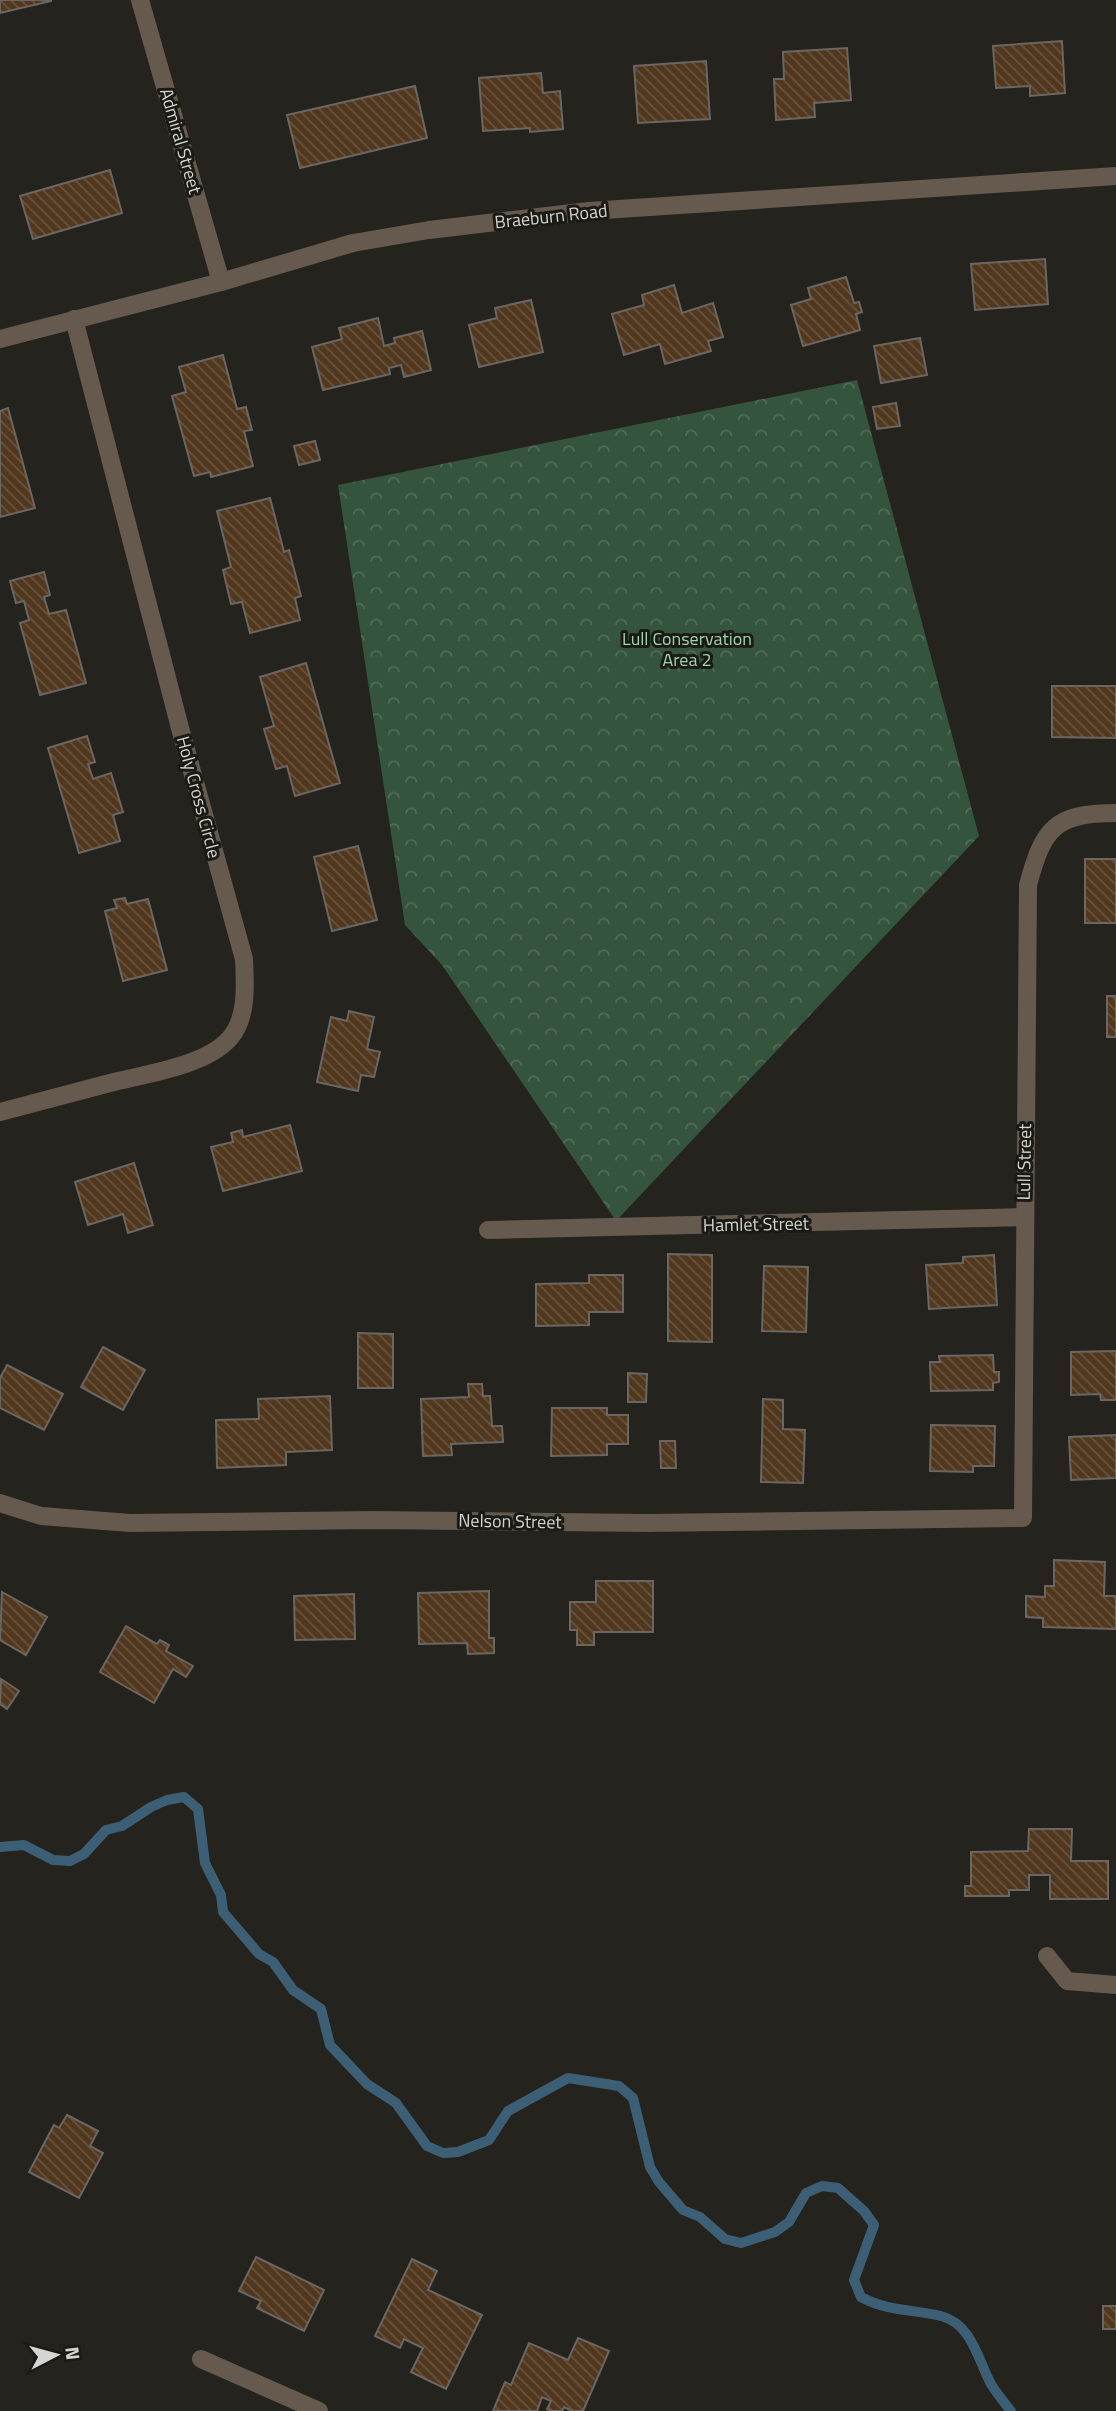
<svg xmlns="http://www.w3.org/2000/svg" width="1116" height="2411" viewBox="0 0 1116 2411" font-family="'Titillium Web',sans-serif">
<style>
.forest{fill:url(#forest-crowns)}
.lines{fill:none;stroke-linecap:round;stroke-linejoin:round}
.stream{stroke:#3d5f75;stroke-width:10}
.building{fill:url(#building-back-hatch);stroke:#6b6662;stroke-width:2}
.minor{stroke:#66594e;stroke-width:18}
.labels{text-anchor:middle;dominant-baseline:central;stroke-width:6;stroke-linejoin:round;paint-order:stroke}
.street-label{font-size:18px;fill:#d5d5d1;stroke:#1b1a15}
.park-label{font-size:18px;fill:#9bd5ab;stroke:#1b1a15}
</style>
<defs>
<pattern id="forest-crowns" width="20" height="18" patternUnits="userSpaceOnUse" patternTransform="scale(1.75)"><rect width="20" height="18" fill="#34543d"/><path d="M2 6a3 3 0 1 1 6 0M12 15a3 3 0 1 1 6 0" fill="none" stroke="#506c58"/></pattern>
<pattern id="building-back-hatch" width="6" height="6" patternUnits="userSpaceOnUse" patternTransform="scale(1.75)"><rect width="6" height="6" fill="#51371d"/><path d="M-1 5l2 2M0 0l6 6M5-1l2 2" fill="none" stroke="#69533d"/></pattern>
</defs>
<rect width="100%" height="100%" fill="#24231e"/>
<!-- forest -->
<polygon class="forest" points="857,380 979,836 616,1221 442,965 405,925 338,485"/>
<g class="lines">
<!-- stream -->
<path class="stream" d="M0 1847 24 1845 53 1860 70 1861 84 1854 106 1830 122 1826 151 1807 167 1800 184 1797 198 1809 205 1863 221 1895 223 1912 259 1954 273 1962 293 1990 321 2009 330 2045 367 2084 396 2103 427 2146 443 2153 458 2152 489 2140 508 2111 568 2078 619 2086 633 2098 650 2167 659 2182 683 2210 700 2217 725 2239 741 2243 775 2232 789 2222 806 2193 822 2186 838 2188 864 2211 874 2225 854 2280 861 2297C889 2312 912 2309 941 2316 972 2324 978 2360 991 2384 997 2394 1004 2402 1011 2411"/>
</g>
<!-- building -->
<g class="building">
<polygon points="0,0 51,0 51,1 0,13"/>
<polygon points="1062,41 1065,93 1030,96 1030,86 996,88 993,46"/>
<polygon points="847,48 851,100 814,103 815,117 776,120 774,79 784,79 783,52"/>
<polygon points="706,61 710,119 638,123 634,66"/>
<polygon points="541,73 543,93 560,91 563,129 530,132 530,128 483,131 479,78"/>
<polygon points="415,86 427,138 300,168 287,115"/>
<polygon points="110,170 122,213 33,239 20,196"/>
<polygon points="1045,259 1048,304 975,310 971,264"/>
<polygon points="846,277 854,303 859,302 862,312 856,314 860,330 803,346 791,305 811,299 808,288"/>
<polygon points="674,285 682,313 713,303 723,337 708,341 711,351 665,364 660,344 624,355 612,314 644,305 642,295"/>
<polygon points="531,300 543,352 479,367 469,325 497,318 495,308"/>
<polygon points="378,318 384,346 395,343 394,338 422,331 431,370 404,377 401,365 389,368 390,374 323,390 312,347 342,339 339,328"/>
<polygon points="920,338 927,375 881,383 874,346"/>
<polygon points="223,355 237,409 246,407 252,430 244,431 253,466 211,477 210,472 194,476 172,396 186,392 179,367"/>
<polygon points="896,403 900,426 877,429 873,407"/>
<polygon points="8,408 35,508 0,517 0,411"/>
<polygon points="315,441 320,460 299,465 294,446"/>
<polygon points="270,498 284,552 289,550 301,596 295,598 300,620 250,633 242,602 231,604 223,570 231,567 217,511"/>
<polygon points="44,572 50,595 44,597 49,614 66,610 86,683 40,695 20,623 29,620 24,601 16,603 10,581"/>
<polygon points="306,663 340,783 295,796 287,766 276,769 264,729 274,726 260,677"/>
<polygon points="1052,686 1116,686 1116,738 1052,737"/>
<polygon points="87,736 95,762 88,764 93,779 111,773 123,812 113,815 120,841 79,853 48,748"/>
<polygon points="358,846 377,920 332,931 314,857"/>
<rect x="1085" y="859" width="31" height="64"/>
<polygon points="125,898 127,904 148,899 167,970 123,981 105,911 117,908 114,900"/>
<rect x="1107" y="996" width="9" height="41"/>
<polygon points="349,1011 374,1017 367,1049 380,1052 374,1077 361,1075 358,1091 317,1082 331,1017 347,1021"/>
<polygon points="290,1125 302,1171 223,1191 211,1147 233,1142 231,1133 242,1130 243,1137"/>
<polygon points="134,1163 153,1225 128,1233 123,1214 88,1225 75,1182"/>
<polygon points="668,1254 712,1255 712,1342 668,1341"/>
<polygon points="994,1255 997,1305 929,1309 926,1265 963,1263 963,1257"/>
<polygon points="764,1266 808,1267 806,1332 762,1331"/>
<polygon points="589,1275 623,1275 623,1312 589,1312 589,1325 536,1326 536,1284 589,1283"/>
<polygon points="358,1333 393,1334 393,1388 358,1388"/>
<polygon points="103,1347 145,1370 123,1410 81,1387"/>
<polygon points="1116,1351 1116,1400 1101,1400 1100,1394 1071,1395 1071,1352"/>
<polygon points="993,1355 994,1372 999,1372 999,1382 993,1383 993,1390 931,1391 930,1362 940,1362 939,1356"/>
<polygon points="7,1365 63,1394 44,1430 0,1408 0,1378"/>
<polygon points="628,1373 647,1374 646,1402 628,1402"/>
<polygon points="468,1384 482,1384 483,1396 490,1396 492,1426 502,1426 503,1442 451,1444 452,1455 423,1456 421,1399 469,1397"/>
<polygon points="330,1396 332,1450 286,1452 286,1465 217,1468 216,1420 259,1419 258,1399"/>
<polygon points="763,1399 783,1400 783,1429 805,1430 803,1483 761,1482"/>
<polygon points="552,1408 607,1408 607,1415 628,1415 628,1444 607,1444 607,1455 551,1456"/>
<polygon points="931,1425 995,1426 994,1466 973,1466 973,1472 930,1471"/>
<polygon points="1116,1435 1116,1478 1071,1480 1069,1437"/>
<polygon points="660,1441 675,1441 676,1468 661,1468"/>
<polygon points="1054,1560 1105,1562 1104,1596 1116,1596 1116,1629 1043,1627 1043,1618 1026,1617 1026,1596 1045,1597 1045,1586 1054,1586"/>
<polygon points="596,1581 653,1581 653,1632 594,1632 594,1645 577,1645 577,1630 570,1630 570,1602 596,1602"/>
<polygon points="489,1591 489,1638 494,1638 494,1653 468,1654 467,1643 419,1644 418,1593"/>
<polygon points="2,1592 47,1617 26,1655 0,1640"/>
<polygon points="354,1594 355,1639 295,1640 294,1596"/>
<polygon points="126,1626 157,1644 160,1640 169,1645 166,1651 193,1666 186,1677 173,1669 154,1703 100,1672"/>
<polygon points="1,1679 19,1691 7,1709 0,1704"/>
<polygon points="1029,1829 1072,1829 1071,1861 1108,1861 1108,1899 1050,1899 1050,1875 1029,1875 1029,1890 1009,1890 1009,1896 965,1896 965,1886 971,1886 971,1852 1028,1851"/>
<polygon points="67,2115 98,2131 90,2146 103,2153 79,2198 29,2172 54,2125 59,2128"/>
<polygon points="256,2257 324,2290 304,2331 257,2308 261,2301 239,2291"/>
<polygon points="412,2259 437,2271 428,2290 482,2315 446,2389 411,2372 423,2348 404,2339 400,2348 375,2336"/>
<rect x="1103" y="2306" width="13" height="23"/>
<polygon points="578,2338 609,2351 583,2411 572,2411 564,2407 562,2411 551,2411 547,2409 551,2401 542,2397 537,2411 493,2411 505,2382 511,2385 529,2343 568,2360"/>
</g>
<g class="lines">
<!-- minor -->
<g class="minor">
<polyline points="140,0 221,282"/>
<polyline points="0,339 221,282 353,243 429,230 589,211 1116,176"/>
<path d="M0 1112C37 1102 73 1093 110 1083 145 1074 206 1066 230 1038 248 1017 245 984 244 959L180 728 74 319"/>
<polyline points="488,1230 1024,1217"/>
<path d="M0 1503 41 1516 130 1523 372 1520 648 1523 1023 1518 1028 885C1043 829 1054 813 1116 813"/>
<polyline points="1047,1956 1067,1981 1116,1985"/>
<polyline points="201,2359 319,2411"/>
</g>
</g>
<g class="labels">
<!-- street labels -->
<g class="street-label">
<text transform="translate(181 141) rotate(74)">Admiral Street</text>
<text transform="translate(551 216) rotate(-6)">Braeburn Road</text>
<text transform="translate(199 797) rotate(75)">Holy Cross Circle</text>
<text transform="translate(1024 1162) rotate(-89)">Lull Street</text>
<text transform="translate(756 1224) rotate(-1)">Hamlet Street</text>
<text transform="translate(510 1521) rotate(1)">Nelson Street</text>
</g>
<!-- park labels -->
<g class="park-label">
<text x="687" y="638">Lull Conservation<tspan x="687" dy="21">Area 2</tspan></text>
</g>
</g>
<!-- north arrow -->
<g transform="translate(56 2355) rotate(84)" stroke="#1b1a15" stroke-width="5" paint-order="stroke">
<path d="M0-5L12 26L0 18L-12 26Z" fill="#d5d5d1"/>
<text y="-10" font-size="19" font-weight="bold" text-anchor="middle" fill="#d5d5d1">N</text>
</g>
</svg>
